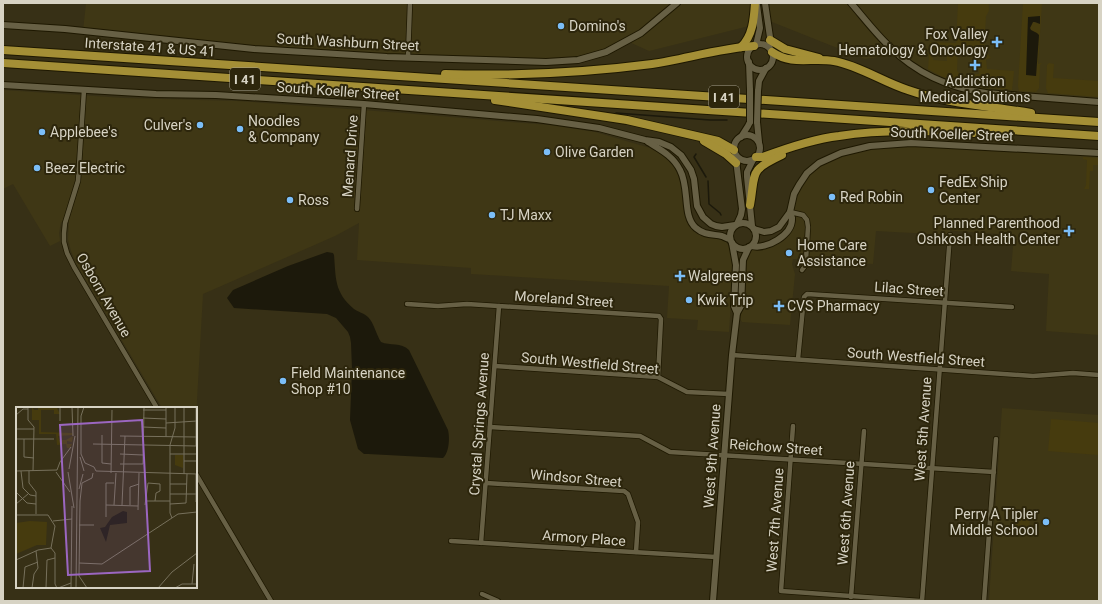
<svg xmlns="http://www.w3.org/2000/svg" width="1102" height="604" viewBox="0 0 1102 604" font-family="Roboto,sans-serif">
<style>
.built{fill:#3f3715}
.green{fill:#463b0e;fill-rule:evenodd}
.water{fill:#1c190b}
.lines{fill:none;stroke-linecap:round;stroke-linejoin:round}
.stream{stroke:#1c190b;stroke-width:1.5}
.street-casing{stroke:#1e1801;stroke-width:6}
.secondary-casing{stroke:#1e1801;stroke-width:8}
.highway-casing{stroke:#1e1801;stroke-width:10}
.street{stroke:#676045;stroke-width:4.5}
.secondary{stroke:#676045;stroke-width:6}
.highway{stroke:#a48f36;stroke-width:8}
.secondary-bridge-casing{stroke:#1e1801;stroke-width:8;stroke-linecap:butt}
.secondary-bridge{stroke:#676045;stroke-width:6}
.poi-dot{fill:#7bbef8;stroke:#2d260c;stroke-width:1.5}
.labels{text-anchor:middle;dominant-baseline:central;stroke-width:4;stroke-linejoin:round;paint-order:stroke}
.shield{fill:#2d260c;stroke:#a49f8d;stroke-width:1}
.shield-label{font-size:13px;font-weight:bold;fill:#d7d3c4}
.poi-label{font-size:14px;fill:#d7d3c4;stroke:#2d260c;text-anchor:start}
.street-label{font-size:14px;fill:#d7d3c4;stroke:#2d260c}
.inset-road{fill:none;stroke:#77715c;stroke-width:1}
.view{fill:#9b66c1;fill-opacity:0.15;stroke:#9b66c1;stroke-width:2}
.inset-edge{fill:none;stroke:#d7d3c4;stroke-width:2}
</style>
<rect width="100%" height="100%" fill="#373016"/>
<!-- built -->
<g class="built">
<polygon points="86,3 755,3 753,25 649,51 627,41 619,46 564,61 254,49 83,31"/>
<polygon points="770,3 1099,3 1099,102 1008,95 943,82 897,54 865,59 767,20"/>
<polygon points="3,90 124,98 237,101 403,113 510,122 550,125 595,132 650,148 666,157 676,168 682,181 686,218 692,228 701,236 720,239 726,242 728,245 731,253 733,271 729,332 697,330 698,320 667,318 669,286 471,274 471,268 357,260 359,223 335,236 203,294 196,418 196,408 162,408 76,263 71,251 68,239 69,222 61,222 59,233 60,241 50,246 13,184 3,189"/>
<polygon points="880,144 1099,153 1099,335 1046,331 1049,274 1011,271 1014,235 955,231 950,230 950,235 876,231 873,264 793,259 792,264 795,274 790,325 742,322 737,313 741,306 743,266 749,247 772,243 788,228 790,212 803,177 827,159"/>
<polygon points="1002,408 1099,415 1099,601 989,600"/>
</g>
<!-- green -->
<g class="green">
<path d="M958 3H989C988 9 991 9 986 16L984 50 991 58 986 59 987 69 1014 71 1012 90 983 87 967 84V80L969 74H979L980 46H958L957 71 962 76 958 82 941 76 928 69 930 42 956 43ZM934 47 947 48V61L933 60V58L931 57V49H934Z"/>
<path d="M1023 3H1042L1038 64 1042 63 1040 65 1039 88 1036 92 1019 91 1018 86ZM1028 17 1039 24 1033 22 1030 28 1031 30 1039 36 1036 76Z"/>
<polygon points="1049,63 1054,64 1053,78 1099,81 1099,97 1048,93 1046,88 1047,65"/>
<polygon points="1083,157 1099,158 1099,165 1093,165 1093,171 1090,171 1089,189 1084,189 1086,185 1087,160 1083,159"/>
<polygon points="1051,419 1099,423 1098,455 1048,451"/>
<polygon points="1016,516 1030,517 1029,533 1015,532"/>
</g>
<!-- water -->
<g class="water">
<polygon points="1040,16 1040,24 1035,22 1033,22 1030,28 1031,30 1037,33 1039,35 1036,76 1026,75 1028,17"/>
<path d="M327 252 333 253 334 255C336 278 334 292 354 309 358 312 364 313 368 317 374 323 376 334 381 342 390 346 401 342 409 350L448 430C450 438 449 453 443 458L368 454H364L358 449 350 420 352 369 351 343 350 337 348 332 336 318 327 314 234 308 227 298 233 290 288 266Z"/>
</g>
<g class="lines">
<!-- stream -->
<g class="stream">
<polyline points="616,113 710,120 727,120"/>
<polyline points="696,154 694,157 706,177"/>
<polyline points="708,181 709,204 720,213 721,215"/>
</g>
<defs>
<g id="street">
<polyline points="408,57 410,3"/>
<polyline points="84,90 78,181 65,223 64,233 64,242 67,253 74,267 157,408"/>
<polyline points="357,209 364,104"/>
<polyline points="790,212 803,215 807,220 808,227 806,260 805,266 802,270"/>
<polyline points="407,304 438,306 467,304 659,316 661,319 658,377"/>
<polyline points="732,355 1033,376 1073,373 1099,375"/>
<polyline points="798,359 804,297 807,294 1012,307"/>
<polyline points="495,366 658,377 687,392 729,394"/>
<polyline points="793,426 781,591 920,601"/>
<polyline points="490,427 640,436 670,452 994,472"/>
<polyline points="196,474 271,601"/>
<polyline points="486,483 624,491 628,494 638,522 636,552"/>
<polyline points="451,541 716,557"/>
<polyline points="481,543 499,306"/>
<polyline points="482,594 498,601"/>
<polyline points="851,597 864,431"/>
<polyline points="922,601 950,235"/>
<polyline points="984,601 996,439"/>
</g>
<g id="secondary">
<polyline points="765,3 771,44"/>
<path d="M851 3C864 18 876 34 890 47 916 73 950 88 986 93L1099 102"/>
<polyline points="3,25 65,29 254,49 387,57 546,62 578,60 606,52 641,33 677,3"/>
<circle cx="760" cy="57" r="13"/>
<polyline points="756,45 760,28 757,5"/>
<polyline points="749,62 750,90"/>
<polyline points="3,85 156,94 216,95 364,104 537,119 599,128 645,140 659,142 671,147 681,155 691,170 694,179 697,206 703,217 711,224 716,226 722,227 735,225"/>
<polyline points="758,91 759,81 766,68"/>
<polyline points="757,122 759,142"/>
<circle cx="747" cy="148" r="13"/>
<polyline points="741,137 748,126 750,122"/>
<path d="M648 142C661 150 673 156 680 170 690 188 682 217 696 228 704 235 712 234 722 236 725 237 727 239 730 239"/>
<polyline points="736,160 742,209 741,215 737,224"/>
<circle cx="743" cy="236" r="13"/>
<polyline points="752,226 747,177 747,172 753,160"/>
<polyline points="754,229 764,232 771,231 779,227 790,212 794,194 799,185 807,173 819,163 841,153 870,146 911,143 1099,153"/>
<polyline points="732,243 736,265 734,306 737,313"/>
<path d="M752 246C766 250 793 235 792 218 792 216 790 214 790 212"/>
<polyline points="713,601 732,355 737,313 741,306 743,260 749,247"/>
</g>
<g id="highway">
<polyline points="770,40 785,49 819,58"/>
<path d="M741 47C753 36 754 18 755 3"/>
<polyline points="3,50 1099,122"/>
<path d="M772 52C793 66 811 57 834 61 860 66 883 82 908 90 948 104 990 106 1031 113"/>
<polyline points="3,63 1099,136"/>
<path d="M445 74C514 76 583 73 652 64 685 59 721 48 754 46"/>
<polyline points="495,100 627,120 718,141 734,150"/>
<polyline points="704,141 726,154 736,163"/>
<path d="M756 157H763C787 148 813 139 839 136 884 129 930 131 974 133"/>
<path d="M750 205C756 172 748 171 782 155"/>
</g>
</defs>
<!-- street casing -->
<use href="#street" class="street-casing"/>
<!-- secondary casing -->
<use href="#secondary" class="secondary-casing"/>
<!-- highway casing -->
<use href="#highway" class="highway-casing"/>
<!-- street -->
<use href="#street" class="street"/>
<!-- secondary -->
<use href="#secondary" class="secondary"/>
<!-- highway -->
<use href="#highway" class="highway"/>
<defs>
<g id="secondary-bridge">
<polyline points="750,122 750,90"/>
<polyline points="757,122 758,91"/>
</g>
</defs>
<!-- secondary-bridge casing -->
<use href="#secondary-bridge" class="secondary-bridge-casing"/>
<!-- secondary-bridge -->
<use href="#secondary-bridge" class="secondary-bridge"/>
</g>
<!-- markers -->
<g class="poi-dot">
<circle cx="561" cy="26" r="4"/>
<path d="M995 36h4v4h4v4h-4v4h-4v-4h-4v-4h4z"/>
<path d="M973 59h4v4h4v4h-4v4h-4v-4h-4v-4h4z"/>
<circle cx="200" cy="125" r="4"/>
<circle cx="240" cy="129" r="4"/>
<circle cx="42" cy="132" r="4"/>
<circle cx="547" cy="152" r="4"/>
<circle cx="37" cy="168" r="4"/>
<circle cx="931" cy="190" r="4"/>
<circle cx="832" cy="197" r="4"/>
<circle cx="290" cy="200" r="4"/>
<circle cx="492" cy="215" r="4"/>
<path d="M1067 225h4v4h4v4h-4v4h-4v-4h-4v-4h4z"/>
<circle cx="789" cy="253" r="4"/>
<path d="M678 270h4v4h4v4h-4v4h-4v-4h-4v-4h4z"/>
<circle cx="689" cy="300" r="4"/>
<path d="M777 300h4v4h4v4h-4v4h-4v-4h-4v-4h4z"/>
<circle cx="283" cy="381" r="4"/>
<circle cx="1046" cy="522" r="4"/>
</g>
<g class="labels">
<!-- shield labels -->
<g class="shield">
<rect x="230" y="68" width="30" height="22" rx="3"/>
<rect x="709" y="86" width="30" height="22" rx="3"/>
</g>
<g class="shield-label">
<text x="245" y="79">I 41</text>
<text x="724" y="97">I 41</text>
</g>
<!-- poi labels -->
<g class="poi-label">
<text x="569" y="26">Domino's</text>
<text x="988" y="34" text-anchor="end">Fox Valley<tspan x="988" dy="16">Hematology &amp; Oncology</tspan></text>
<text x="975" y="81" text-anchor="middle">Addiction<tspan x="975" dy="16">Medical Solutions</tspan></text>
<text x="248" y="121">Noodles<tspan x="248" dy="16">&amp; Company</tspan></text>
<text x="192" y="125" text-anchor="end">Culver's</text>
<text x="50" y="132">Applebee's</text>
<text x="555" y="152">Olive Garden</text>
<text x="45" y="168">Beez Electric</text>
<text x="939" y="182">FedEx Ship<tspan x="939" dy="16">Center</tspan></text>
<text x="840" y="197">Red Robin</text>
<text x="298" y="200">Ross</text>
<text x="500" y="215">TJ Maxx</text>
<text x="1060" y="223" text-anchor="end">Planned Parenthood<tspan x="1060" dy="16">Oshkosh Health Center</tspan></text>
<text x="797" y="245">Home Care<tspan x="797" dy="16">Assistance</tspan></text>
<text x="688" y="276">Walgreens</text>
<text x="697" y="300">Kwik Trip</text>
<text x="787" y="306">CVS Pharmacy</text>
<text x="291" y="373">Field Maintenance<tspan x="291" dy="16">Shop #10</tspan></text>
<text x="1038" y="514" text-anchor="end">Perry A Tipler<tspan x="1038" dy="16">Middle School</tspan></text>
</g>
<!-- street labels -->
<g class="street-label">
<text transform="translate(348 42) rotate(3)">South Washburn Street</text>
<text transform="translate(150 47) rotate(4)">Interstate 41 &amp; US 41</text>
<text transform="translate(338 91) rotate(4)">South Koeller Street</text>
<text transform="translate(952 134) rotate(2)">South Koeller Street</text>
<text transform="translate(350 156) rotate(-86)">Menard Drive</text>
<text transform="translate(909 289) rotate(4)">Lilac Street</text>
<text transform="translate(104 295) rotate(60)">Osborn Avenue</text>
<text transform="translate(564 299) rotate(4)">Moreland Street</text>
<text transform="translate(916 357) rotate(4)">South Westfield Street</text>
<text transform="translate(590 363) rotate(5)">South Westfield Street</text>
<text transform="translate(479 424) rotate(-86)">Crystal Springs Avenue</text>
<text transform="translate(923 429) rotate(-86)">West 5th Avenue</text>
<text transform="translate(776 447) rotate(4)">Reichow Street</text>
<text transform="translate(712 456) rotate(-86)">West 9th Avenue</text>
<text transform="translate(576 478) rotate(5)">Windsor Street</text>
<text transform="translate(846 513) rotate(-86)">West 6th Avenue</text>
<text transform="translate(775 520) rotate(-86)">West 7th Avenue</text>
<text transform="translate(584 538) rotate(4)">Armory Place</text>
</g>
</g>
<!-- overview -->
<g transform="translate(16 407)">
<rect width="181" height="181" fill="#373016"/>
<path d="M16 0 18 3H22V0L41 1 44 7H38V3H25V25L56 26 57 28 42 29 43 33H50L57 29 56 35 51 34V37H56L54 41H51L50 37 41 38 40 27H23V13H16ZM159 48H167V61L159 58ZM14 114 31 115 30 138H21L0 147V116Z" fill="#463b0e"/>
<path d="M107 104 111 105V116L94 118 90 135 84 121 89 120 96 110Z" fill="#1c190b"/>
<path class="inset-road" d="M12 0V13L18 20 17 64M56 0 57 29M68 0 65 9V47L69 56 78 60 80 64M127 3H150M0 8 7 2H12M127 11 150 12M44 14V0M150 16 181 14M127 20 150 21M0 22H18M86 28V56L95 57M104 29 181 30M150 30V0M0 32H38M8 32V50L18 51M77 37 181 39M180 39V0M104 47 127 48M154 47H181M64 50 68 64M168 54H181M104 57H127L128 0M53 62 59 29M41 63 44 55 55 40M0 64 41 63M5 64 7 81 14 88 20 89M13 64V76L20 85V107M80 64 181 67M40 65 54 85M52 65 58 101M95 66 96 3M168 67V0M154 77H171M63 82 67 67M0 85 11 96 20 97M154 87H181M131 94H154M180 95V67M0 97 12 87M154 97 170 96 171 67M90 98 122 99M98 98 100 66M106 98 109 29M114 98V80L123 77M129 98 132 76 144 77V84L140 86 139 94M122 103 123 66M0 108H32L39 119 35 141 22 143 0 153M90 110V76H98M156 111 154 106V38L159 21V0M37 114 56 112M63 118H78M35 141 39 146V177L41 181M63 156 86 157 162 107 181 105M176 177 178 157M7 181 9 160 22 155M16 181 18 167 22 161 20 144M30 181 31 153 39 151M42 181 55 176M55 181 56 99M60 181 62 0M71 181 63 169 64 94 66 76 76 71 77 66M142 181 156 165 181 146M159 181 166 177H181"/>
<path class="view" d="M126 13 134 164 52 168 44 18Z"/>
<rect width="181" height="181" class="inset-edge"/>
</g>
<!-- border -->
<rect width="1102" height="604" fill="none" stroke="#d7d3c4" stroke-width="8"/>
</svg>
